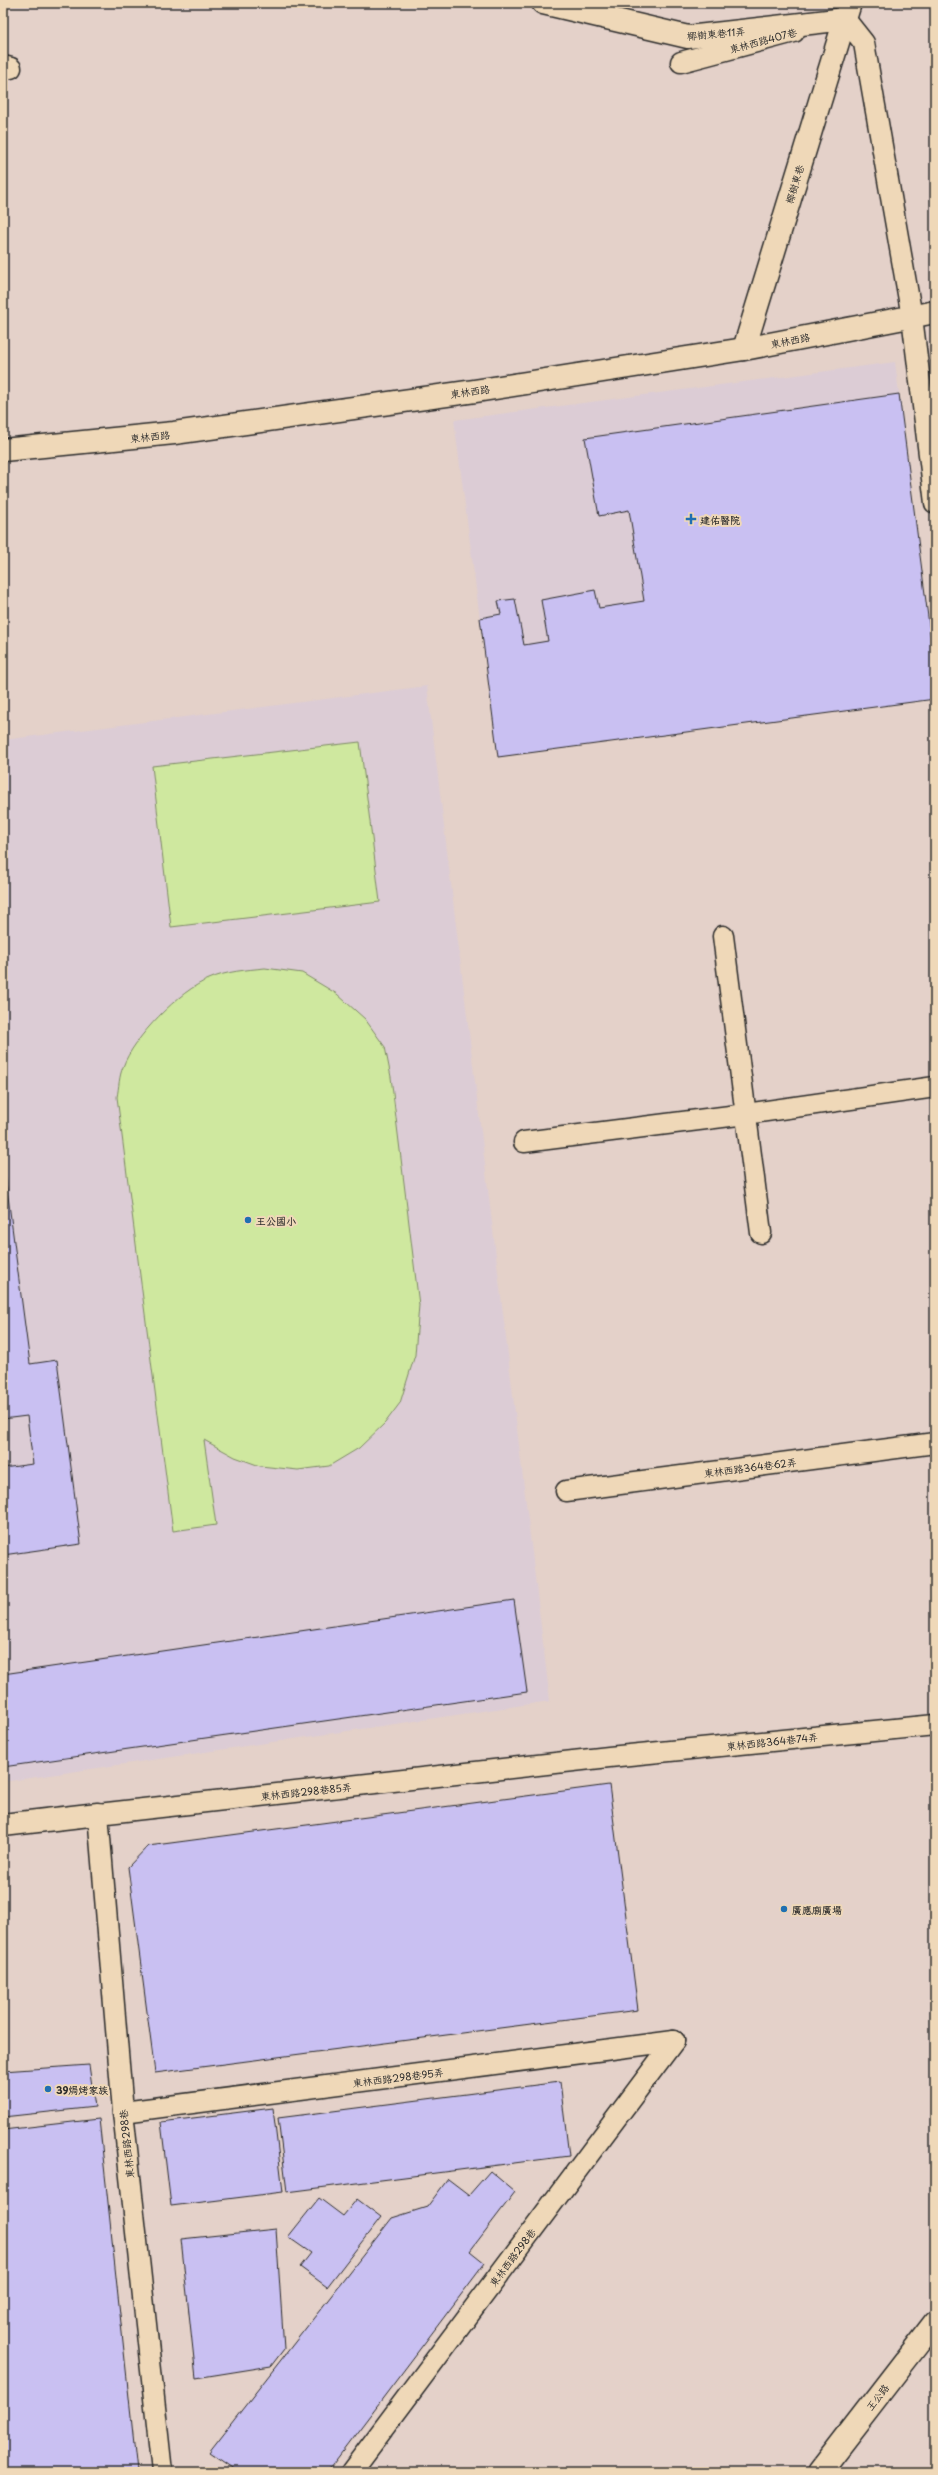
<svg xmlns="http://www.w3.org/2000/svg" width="938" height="2475" viewBox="0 0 938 2475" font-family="'Playpen Sans','LXGW WenKai TC',sans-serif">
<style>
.built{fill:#dcccd5}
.green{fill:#cfe89f;stroke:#7d8a65}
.building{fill:#c9c0f2;stroke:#2b2b2b}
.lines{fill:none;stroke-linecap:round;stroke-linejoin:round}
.service-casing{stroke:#2b2b2b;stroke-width:23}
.minor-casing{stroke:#2b2b2b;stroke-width:25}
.tertiary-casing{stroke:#2b2b2b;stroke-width:25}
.service{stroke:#efd8b8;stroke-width:20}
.minor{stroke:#efd8b8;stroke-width:22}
.tertiary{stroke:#efd8b8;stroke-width:22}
.poi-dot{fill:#1f6fb2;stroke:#efd8b8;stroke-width:1.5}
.labels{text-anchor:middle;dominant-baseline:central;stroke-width:4;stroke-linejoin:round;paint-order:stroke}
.street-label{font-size:10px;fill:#2b2b2b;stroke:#efd8b8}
.poi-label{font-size:10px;font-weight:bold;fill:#2b2b2b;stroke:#efd8b8;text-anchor:start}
</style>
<rect width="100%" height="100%" fill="#e4d1c9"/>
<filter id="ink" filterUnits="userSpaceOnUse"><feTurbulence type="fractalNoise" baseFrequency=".025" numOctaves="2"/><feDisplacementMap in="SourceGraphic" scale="8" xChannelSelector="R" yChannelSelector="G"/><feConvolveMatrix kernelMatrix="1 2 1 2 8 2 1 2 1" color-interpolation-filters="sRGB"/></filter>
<g filter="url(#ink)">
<!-- built -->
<g class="built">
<polygon points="895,362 935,671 935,699 498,757 454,420"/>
<polygon points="427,686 550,1701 3,1782 3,740"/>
</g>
<!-- green -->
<g class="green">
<polygon points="360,742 380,902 171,927 152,766"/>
<path d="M265 968 302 973 337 994 365 1019 385 1047 391 1077 419 1305 415 1355 400 1403 385 1423 359 1448 329 1466 298 1470 260 1466 235 1457 204 1440 216 1525 173 1531 117 1097C119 1087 119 1076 123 1067 133 1038 180 990 209 979 227 971 246 970 265 968Z"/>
</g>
<!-- building -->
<g class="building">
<polygon points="899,394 935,671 935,699 498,757 480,618 501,614 498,601 515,599 524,645 548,641 541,600 595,590 599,608 644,601 629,510 599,516 585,438"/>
<polygon points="3,1158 30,1364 57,1360 81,1544 3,1555 3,1468 33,1464 27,1416 3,1419"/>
<polygon points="514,1600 527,1692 3,1767 3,1674"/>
<polygon points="609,1785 638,2010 155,2073 128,1867 148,1846"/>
<polygon points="89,2065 95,2107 3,2117 3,2071"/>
<polygon points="560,2082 569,2156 287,2192 278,2118"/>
<polygon points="273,2108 283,2192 171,2206 161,2122"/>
<polygon points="99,2119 137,2472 3,2472 3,2130"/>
<polygon points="490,2171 515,2192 470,2251 485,2263 327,2472 238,2472 209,2452 392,2218 427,2207 448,2179 469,2195"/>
<polygon points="319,2198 343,2216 357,2199 381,2217 327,2287 300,2267 311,2253 288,2237"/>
<polygon points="276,2229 284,2349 271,2366 196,2378 181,2239"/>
</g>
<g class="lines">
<defs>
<g id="service">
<polyline points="831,22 845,19 864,43 912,317 935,503"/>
<polyline points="681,62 794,32"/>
<polyline points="3,66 11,68"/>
<polyline points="723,936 761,1233"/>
<polyline points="524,1142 746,1114 935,1087"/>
<polyline points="566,1491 935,1443"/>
<polyline points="123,2112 674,2041"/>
<polyline points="162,2472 123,2112 98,1814 609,1757 935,1725"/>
<polyline points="351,2472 674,2041"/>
</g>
<g id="minor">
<polyline points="543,3 688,37 845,19"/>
<polyline points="744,349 850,3"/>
<polyline points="3,1825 98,1814"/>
</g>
<g id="tertiary">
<polyline points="3,450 174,433 475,391 744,349 935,312"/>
<polyline points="819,2472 935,2322"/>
</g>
</defs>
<!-- service casing -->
<use href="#service" class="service-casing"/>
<!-- minor casing -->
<use href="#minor" class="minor-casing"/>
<!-- tertiary casing -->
<use href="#tertiary" class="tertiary-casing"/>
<!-- service -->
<use href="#service" class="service"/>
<!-- minor -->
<use href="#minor" class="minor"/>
<!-- tertiary -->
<use href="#tertiary" class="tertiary"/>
</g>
</g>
<!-- markers -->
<g class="poi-dot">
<path d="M689 513h4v4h4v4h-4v4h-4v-4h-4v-4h4z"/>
<circle cx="248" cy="1220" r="4"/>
<circle cx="784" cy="1909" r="4"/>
<circle cx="48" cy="2089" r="4"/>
</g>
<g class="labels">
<!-- street labels -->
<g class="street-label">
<text transform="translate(716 33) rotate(-5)">椰樹東巷11弄</text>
<text transform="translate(763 40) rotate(-15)">東林西路407巷</text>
<text transform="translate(794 184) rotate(-73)">椰樹東巷</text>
<text transform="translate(790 340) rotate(-11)">東林西路</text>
<text transform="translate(470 391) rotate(-8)">東林西路</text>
<text transform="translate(150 436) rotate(-6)">東林西路</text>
<text transform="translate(750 1467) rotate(-7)">東林西路364巷62弄</text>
<text transform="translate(772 1741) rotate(-6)">東林西路364巷74弄</text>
<text transform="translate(306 1791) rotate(-6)">東林西路298巷85弄</text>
<text transform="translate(398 2077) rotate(-7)">東林西路298巷95弄</text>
<text transform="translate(126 2144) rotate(-96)">東林西路298巷</text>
<text transform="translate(512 2257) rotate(-53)">東林西路298巷</text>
<text transform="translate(877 2397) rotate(-52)">王公路</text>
</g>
<!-- poi labels -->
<g class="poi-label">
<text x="700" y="519">建佑醫院</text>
<text x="256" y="1220">王公國小</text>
<text x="792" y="1909">廣應廟廣場</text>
<text x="56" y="2089">39焗烤家族</text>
</g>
</g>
<!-- margin -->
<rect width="938" height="2475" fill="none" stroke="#efd8b8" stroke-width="16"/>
<rect x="8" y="8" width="922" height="2459" fill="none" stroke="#2b2b2b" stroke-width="1.5" filter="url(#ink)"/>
</svg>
